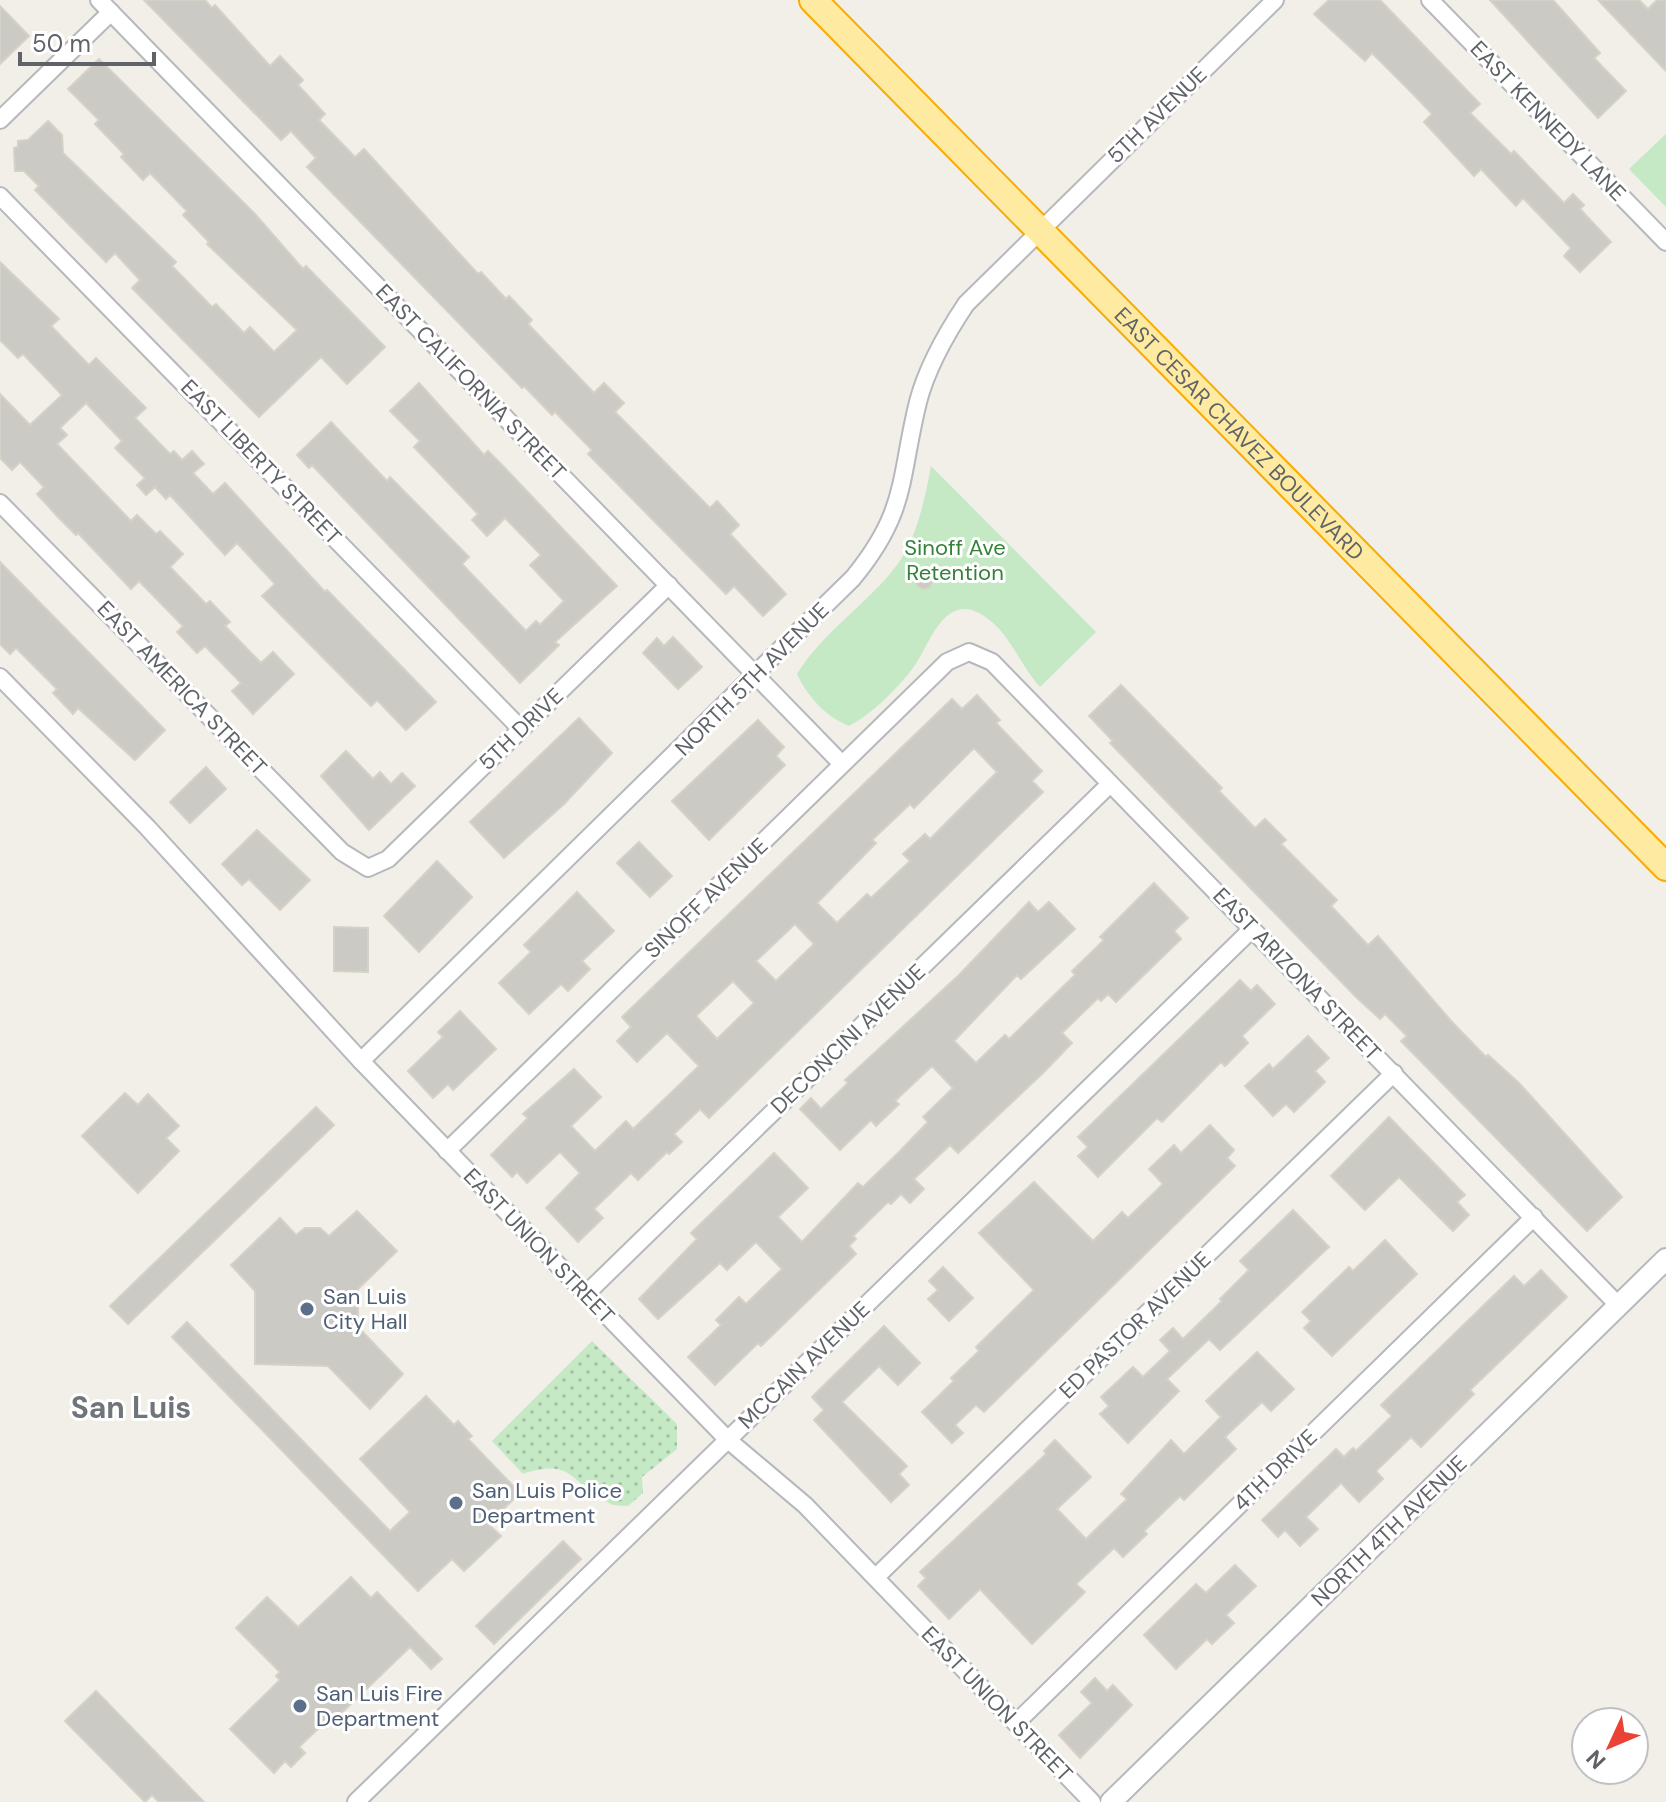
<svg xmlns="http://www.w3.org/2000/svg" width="1666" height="1802" viewBox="0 0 1666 1802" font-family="'DM Sans',sans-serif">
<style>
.grass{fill:url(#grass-dots)}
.park{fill:#c5e8c5}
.building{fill:#cccac5;stroke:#d6d1c6;stroke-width:2;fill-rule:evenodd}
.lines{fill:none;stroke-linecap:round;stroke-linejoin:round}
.minor-casing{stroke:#b5b8bc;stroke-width:20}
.tertiary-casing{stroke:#b5b8bc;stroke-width:24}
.trunk-casing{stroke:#f9ab00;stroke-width:30}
.minor{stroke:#fff;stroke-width:16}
.tertiary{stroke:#fff;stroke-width:20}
.trunk{stroke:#feeaa1;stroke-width:26}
.service-dot{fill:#5c6f8a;stroke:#fff;stroke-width:3}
.labels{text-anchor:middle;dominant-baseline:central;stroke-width:6;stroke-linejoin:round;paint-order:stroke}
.street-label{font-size:22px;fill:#5f6368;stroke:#fff}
.park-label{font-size:22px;fill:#348238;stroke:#fff}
.service-label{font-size:22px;fill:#4e5e75;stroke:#fff;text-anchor:start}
.district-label{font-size:30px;font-weight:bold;fill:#70757a;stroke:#fff}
</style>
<defs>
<pattern id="grass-dots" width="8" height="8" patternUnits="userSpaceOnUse" patternTransform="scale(2)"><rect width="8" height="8" fill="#c5e8c5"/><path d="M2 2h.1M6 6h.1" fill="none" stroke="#a3c0a4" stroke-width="1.8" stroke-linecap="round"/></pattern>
</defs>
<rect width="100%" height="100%" fill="#f1efe8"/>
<!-- grass -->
<path class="grass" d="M592 1341 677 1424V1449L642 1477 643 1493 628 1506C620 1505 615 1507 609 1503 569 1484 575 1457 523 1474L492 1441Z"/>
<!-- park -->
<g class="park">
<polygon points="1666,134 1666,207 1629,169"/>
<path d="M931 466 1096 632 1040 687C1022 667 1011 638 992 622 982 614 971 606 958 610 936 616 926 651 913 668 897 689 872 714 849 726 825 716 808 697 797 674 823 631 867 605 897 565 917 538 925 498 931 466Z"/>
</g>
<!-- building -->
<g class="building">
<polygon points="144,0 205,0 212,8 215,5 270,66 280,56 303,80 298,85 325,114 319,120 355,157 364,149 478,274 481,272 506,299 509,296 532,320 528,324 594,393 604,383 624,403 615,412 710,508 717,501 739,525 730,534 786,594 763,616 734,586 726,594 588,454 592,450 555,412 552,415 524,386 522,388 307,167 316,158 291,131 281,140"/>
<polygon points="1329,0 1380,0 1480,104 1470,113 1511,154 1514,151 1564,203 1573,194 1584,205 1580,209 1611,242 1580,272 1564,256 1571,248 1523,198 1516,206 1481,169 1474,176 1424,122 1432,114 1413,94 1372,53 1365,61 1314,14"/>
<polygon points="1490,0 1553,0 1600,53 1594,58 1626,91 1598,118"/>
<polygon points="1598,0 1639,0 1648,9 1657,0 1666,0 1666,71"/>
<polygon points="0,6 29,36 0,64"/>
<polygon points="99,59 255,214 303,269 306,266 385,347 347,384 321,357 259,417 132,288 140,280 115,253 106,262 35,190 39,186 24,171 15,171 14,148 18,147 18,141 28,140 48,121 62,135 63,153 176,262 172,266 212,307 216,304 244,333 250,327 274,352 297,330 207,244 209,242 183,215 187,211 150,173 143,180 121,157 124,154 95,124 99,120 68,89"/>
<polygon points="0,262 59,319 51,326 89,365 96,358 146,408 135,418 170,454 174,451 182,460 192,451 204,464 193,473 213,494 225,483 325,592 327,590 436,702 406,730 377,700 371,706 262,596 275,584 237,543 225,555 170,495 166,499 155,487 146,495 137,485 145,478 115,448 122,441 86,403 60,428 67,435 57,444 131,521 137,515 156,534 160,531 183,554 170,567 206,604 210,601 230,622 225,626 261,663 273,652 294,674 253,714 232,691 241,683 205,646 197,653 177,632 183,626 139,581 131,589 78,533 76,535 57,516 37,494 44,487 20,462 12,470 0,458 0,394 30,425 62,395 23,354 18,358 0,340"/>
<polygon points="419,383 484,455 488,451 502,465 617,586 555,642 559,645 520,683 312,465 309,468 297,455 331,422 387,481 390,477 469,557 462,564 526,631 536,621 540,625 564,601 530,565 541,555 505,518 487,536 472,520 478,514 414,447 420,441 390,411"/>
<polygon points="0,562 165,730 135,760 78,708 73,714 53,693 57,689 16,648 10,654 0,644"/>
<polygon points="922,573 929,574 932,580 930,587 923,589 917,585 916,578"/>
<polygon points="673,637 702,667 678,689 643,653 657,638 664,646"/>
<polygon points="1121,685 1222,788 1219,791 1255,828 1265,819 1286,840 1281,844 1337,900 1331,906 1368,945 1378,936 1452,1022 1486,1057 1488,1055 1519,1083 1622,1197 1587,1231 1401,1041 1407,1036 1385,1014 1380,1019 1357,998 1110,743 1113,741 1089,716"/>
<path d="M977 695 1000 720 996 723 1042 771 1032 781 1043 792 709 1118 700 1109 674 1134 682 1142 669 1154 667 1152 638 1180 631 1173 594 1209 603 1218 578 1242 546 1208 580 1173 560 1152 527 1183 517 1172 512 1177 491 1155 528 1118 523 1114 574 1069 601 1097 571 1126 595 1151 626 1121 633 1129 699 1066 667 1033 637 1062 617 1041 631 1027 622 1017 952 699 962 709ZM974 748 997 772 930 839 925 834 903 854 910 861 871 898 867 894 837 923 817 903 876 843 872 840 910 804 914 808ZM795 924 814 944 776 981 756 961ZM733 981 754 1003 717 1039 696 1016Z"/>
<polygon points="579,718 612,753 564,804 504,858 470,822"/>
<polygon points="758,720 784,747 776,756 785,765 709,840 672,801"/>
<polygon points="346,751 373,779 380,772 391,784 402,773 415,786 369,830 321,776"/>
<polygon points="206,767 226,789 190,823 170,802"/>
<polygon points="257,830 310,880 280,910 249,879 242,885 222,864"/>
<polygon points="639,842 672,876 650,897 617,863"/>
<polygon points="437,861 472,897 419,952 384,916"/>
<polygon points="1154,883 1188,918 1174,931 1181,939 1116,1002 1108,994 1101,1001 1098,998 1062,1033 1072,1043 1043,1073 958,1153 950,1145 914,1179 924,1189 910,1203 901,1194 891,1204 888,1202 853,1236 856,1239 849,1246 856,1254 761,1346 758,1343 715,1385 688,1357 721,1325 716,1320 739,1297 746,1304 782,1269 756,1242 727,1270 720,1263 658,1319 639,1299 697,1239 691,1233 774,1153 808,1188 778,1217 802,1242 858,1183 863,1187 899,1152 928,1122 923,1117 953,1088 932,1066 895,1101 899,1104 876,1126 871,1120 840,1150 800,1109 811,1098 821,1109 848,1083 845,1080 959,975 1029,902 1038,912 1049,902 1075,929 1021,979 1017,975 954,1041 976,1063 1005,1035 1009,1039 1075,975 1072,971 1104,940 1100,937"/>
<polygon points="577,892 614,931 582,961 590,969 568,991 561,984 529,1014 499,983 531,952 524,945"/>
<polygon points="334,927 368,928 368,972 334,971"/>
<polygon points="1240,980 1251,991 1257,985 1275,1004 1242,1036 1248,1043 1225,1066 1221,1062 1162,1122 1157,1118 1098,1177 1078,1156 1088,1147 1078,1137"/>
<polygon points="460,1011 496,1049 453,1090 448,1084 433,1098 408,1071 443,1037 438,1032"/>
<polygon points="1308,1036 1329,1058 1315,1071 1325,1082 1294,1112 1286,1104 1273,1116 1245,1086 1269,1064 1273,1069"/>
<polygon points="125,1093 138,1105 148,1094 179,1126 166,1138 179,1151 138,1193 82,1136"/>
<polygon points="316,1107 334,1125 128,1324 110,1306"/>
<polygon points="1389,1117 1465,1195 1457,1202 1469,1215 1453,1231 1399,1177 1365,1210 1331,1176"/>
<polygon points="1210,1125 1234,1150 1227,1158 1235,1166 984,1412 976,1405 955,1425 963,1433 952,1443 922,1412 954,1381 951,1378 979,1351 976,1347 1034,1290 979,1233 1034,1182 1093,1241 1122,1212 1128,1218 1163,1184 1149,1169 1174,1145 1181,1153"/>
<polygon points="1293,1210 1329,1247 1220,1350 1209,1339 1167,1379 1179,1391 1128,1443 1100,1414 1109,1406 1101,1397 1133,1367 1143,1377 1170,1351 1160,1340 1173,1328 1183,1339 1222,1301 1220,1299 1249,1270 1240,1261"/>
<polygon points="357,1211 397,1251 358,1289 358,1327 403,1374 370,1409 328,1366 255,1364 255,1291 231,1265 280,1218 296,1235 305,1228 320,1228 329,1236"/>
<polygon points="1385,1240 1417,1274 1332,1356 1304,1328 1311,1321 1302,1312 1349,1267 1353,1271"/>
<polygon points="943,1267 973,1298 949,1321 928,1299 938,1290 929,1281"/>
<polygon points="1541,1270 1567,1297 1470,1390 1474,1394 1421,1447 1411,1437 1376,1471 1383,1479 1359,1502 1341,1483 1306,1517 1318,1529 1300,1546 1285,1530 1278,1537 1262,1520 1336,1449 1344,1457 1353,1448 1356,1451 1392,1416 1381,1405 1514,1276 1524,1286"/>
<polygon points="187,1322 390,1531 410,1512 360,1459 426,1396 454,1425 458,1421 472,1436 468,1439 520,1493 488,1524 501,1536 464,1571 452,1559 418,1591 172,1337"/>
<polygon points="884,1326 920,1363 898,1385 879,1366 842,1402 907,1466 899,1474 909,1485 891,1502 814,1420 824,1410 812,1397"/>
<polygon points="1257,1352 1294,1389 1271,1411 1262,1402 1225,1437 1236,1449 1184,1500 1180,1496 1144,1531 1147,1534 1123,1557 1114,1548 1076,1584 1085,1592 1032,1644 980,1589 949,1619 918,1586 926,1578 920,1572 1046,1454 1044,1451 1055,1440 1091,1477 1057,1509 1086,1539 1127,1499 1121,1494 1171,1440 1184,1454 1221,1417 1206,1401"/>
<polygon points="563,1541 581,1559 494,1644 476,1626"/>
<polygon points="1235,1565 1256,1586 1226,1615 1234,1623 1212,1644 1207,1639 1176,1669 1144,1635 1196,1584 1206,1593"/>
<polygon points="351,1577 371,1598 377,1592 442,1659 431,1669 410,1647 326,1728 323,1724 299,1747 305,1753 291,1767 285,1761 274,1773 230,1729 280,1680 276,1676 280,1672 236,1628 267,1597 298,1627"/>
<polygon points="1095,1678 1107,1691 1113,1685 1132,1705 1080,1758 1059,1735 1092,1703 1081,1692"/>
<polygon points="96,1691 204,1802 159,1802 152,1795 145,1802 65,1721"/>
</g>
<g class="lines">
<defs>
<g id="minor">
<polyline points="99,0 842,764"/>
<polyline points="1430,0 1666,242"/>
<polyline points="0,120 111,12"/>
<polyline points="0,196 521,729"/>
<polyline points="0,503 342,852 368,868 388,859 669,585"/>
<polyline points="0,677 147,827 361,1061 586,1294 728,1440 805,1505 1092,1802"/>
<path d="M361 1061 853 578C908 511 899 479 918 402 927 367 946 334 966 304L1275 0"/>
<polyline points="447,1151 947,662 969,652 992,662 1619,1306"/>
<polyline points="586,1294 1110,784"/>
<polyline points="876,1577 1394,1073"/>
<polyline points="1016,1723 1534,1217"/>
<polyline points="356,1802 1252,929"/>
</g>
<polyline id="tertiary" points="1111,1802 1666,1259"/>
<g id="trunk">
<path id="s1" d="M813 0 1666 867"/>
</g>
</defs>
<!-- minor casing -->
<use href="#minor" class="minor-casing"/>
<!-- tertiary casing -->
<use href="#tertiary" class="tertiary-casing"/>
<!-- trunk casing -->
<use href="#trunk" class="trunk-casing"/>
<!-- minor -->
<use href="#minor" class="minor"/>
<!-- tertiary -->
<use href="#tertiary" class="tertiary"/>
<!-- trunk -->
<use href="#trunk" class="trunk"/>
</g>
<!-- markers -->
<g class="service-dot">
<circle cx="307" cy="1309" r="8"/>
<circle cx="456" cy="1503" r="8"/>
<circle cx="300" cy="1706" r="8"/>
</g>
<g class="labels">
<!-- street labels -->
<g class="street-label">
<text transform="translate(1157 115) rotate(-44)">5TH AVENUE</text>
<text transform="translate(1548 121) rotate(46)">EAST KENNEDY LANE</text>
<text transform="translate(471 382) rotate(46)">EAST CALIFORNIA STREET</text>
<text stroke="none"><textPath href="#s1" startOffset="608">EAST CESAR CHAVEZ BOULEVARD</textPath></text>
<text transform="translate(261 462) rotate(46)">EAST LIBERTY STREET</text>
<text transform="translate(752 679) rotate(-45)">NORTH 5TH AVENUE</text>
<text transform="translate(182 688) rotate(46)">EAST AMERICA STREET</text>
<text transform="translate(521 729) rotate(-44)">5TH DRIVE</text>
<text transform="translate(706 898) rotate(-44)">SINOFF AVENUE</text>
<text transform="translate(1297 974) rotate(46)">EAST ARIZONA STREET</text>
<text transform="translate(848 1039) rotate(-44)">DECONCINI AVENUE</text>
<text transform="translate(539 1246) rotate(46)">EAST UNION STREET</text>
<text transform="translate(1135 1325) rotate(-44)">ED PASTOR AVENUE</text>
<text transform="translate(804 1365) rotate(-44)">MCCAIN AVENUE</text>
<text transform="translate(1275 1470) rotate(-44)">4TH DRIVE</text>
<text transform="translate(1389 1531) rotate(-44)">NORTH 4TH AVENUE</text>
<text transform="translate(997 1704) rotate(46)">EAST UNION STREET</text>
</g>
<!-- park labels -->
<g class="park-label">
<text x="955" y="547">Sinoff Ave<tspan x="955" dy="25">Retention</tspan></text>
</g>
<!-- service labels -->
<g class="service-label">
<text x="323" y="1296">San Luis<tspan x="323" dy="25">City Hall</tspan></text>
<text x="472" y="1490">San Luis Police<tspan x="472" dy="25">Department</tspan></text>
<text x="316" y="1693">San Luis Fire<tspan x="316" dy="25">Department</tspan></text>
</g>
<!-- district labels -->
<g class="district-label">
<text x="131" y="1407">San Luis</text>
</g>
</g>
<!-- north arrow -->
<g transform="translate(1610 1746) rotate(226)"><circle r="38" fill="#ffffff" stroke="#bfc1c3" stroke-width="2"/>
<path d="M0-6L14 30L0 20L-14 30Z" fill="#ea4335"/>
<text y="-12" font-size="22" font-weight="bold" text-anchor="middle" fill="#5f6368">N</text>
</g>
<!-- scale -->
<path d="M20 52v12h134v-12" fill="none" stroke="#5f6368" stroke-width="4"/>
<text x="32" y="52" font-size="24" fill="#5f6368" stroke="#ffffff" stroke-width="6" paint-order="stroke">50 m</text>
</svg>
